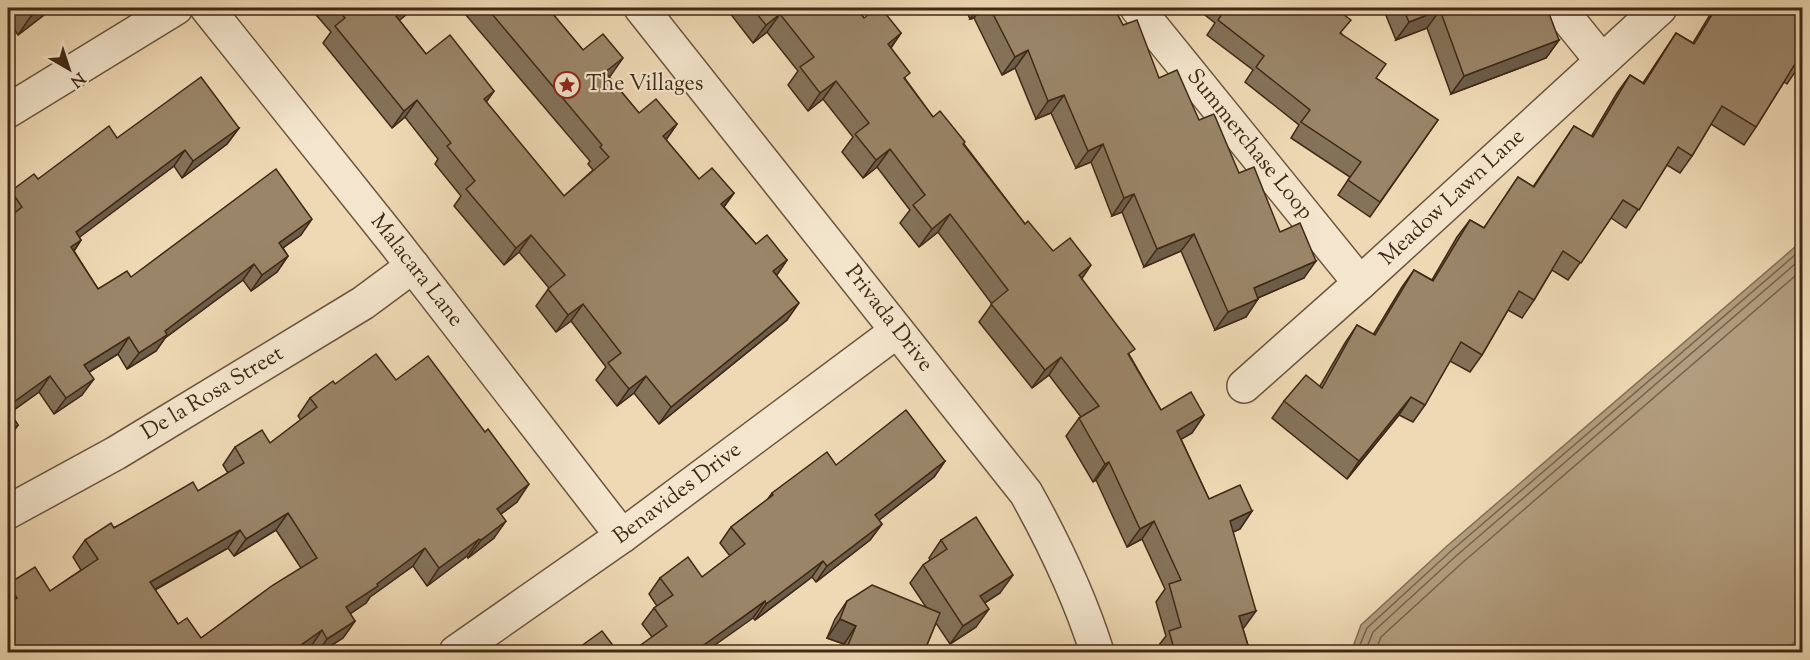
<svg xmlns="http://www.w3.org/2000/svg" width="1810" height="660" viewBox="0 0 1810 660" font-family="'Sorts Mill Goudy',serif">
<style>
.water{fill:#b29d7e;stroke:#846f54;stroke-width:1.5}
.lines{fill:none;stroke-linecap:round;stroke-linejoin:round}
.shore{stroke:#78634a;stroke-width:1.5}
.minor-casing{stroke:#6b553e;stroke-width:36}
.minor{stroke:#f4e6ce;stroke-width:33}
.wall{fill:#847259;stroke:#3f2916;stroke-width:1.5;fill-rule:evenodd}
.shaded-wall{fill:#6c5d49;stroke:#3f2916;stroke-width:1.5}
.building{fill:#9a8568;stroke:#3f2916;stroke-width:1.5;fill-rule:evenodd}
.labels{text-anchor:middle;dominant-baseline:central;stroke-width:4.5;stroke-linejoin:round;paint-order:stroke}
.poi-label{font-size:22px;fill:#3f2916;stroke:#f4e6ce;text-anchor:start}
.street-label{font-size:22px;fill:#3f2916;stroke:#f4e6ce}
</style>
<rect width="100%" height="100%" fill="#eed9b4"/>
<filter id="stains"><feTurbulence type="fractalNoise" baseFrequency=".00333" numOctaves="4"/><feColorMatrix values="0 0 0 0 .2 0 0 0 0 .09 0 0 0 0 .02 0 0 0 .5 -.17"/></filter>
<radialGradient id="worn" r=".72"><stop offset=".6" stop-color="#630" stop-opacity="0"/><stop offset="1" stop-color="#630" stop-opacity=".3"/></radialGradient>
<!-- water -->
<polygon class="water" points="1802,241 1802,634 1785,652 1351,652 1361,625 1447,546"/>
<g class="lines">
<!-- shore -->
<g class="shore">
<polyline points="1357,652 1367,628 1451,551 1802,249"/>
<polyline points="1365,652 1373,632 1456,556 1802,258"/>
<polyline points="1375,652 1381,637 1462,563 1802,270"/>
</g>
<defs>
<g id="minor">
<polyline points="207,8 395,243 622,536"/>
<path d="M641 8 1026 493C1055 545 1079 595 1097 652"/>
<polyline points="1137,8 1360,283"/>
<polyline points="1559,8 1602,61"/>
<polyline points="8,111 176,8"/>
<polyline points="1244,386 1360,283 1660,8"/>
<polyline points="8,512 116,453 363,303 413,266"/>
<polyline points="456,652 622,536 897,331"/>
</g>
</defs>
<!-- minor casing -->
<use href="#minor" class="minor-casing"/>
<!-- minor -->
<use href="#minor" class="minor"/>
</g>
<!-- wall -->
<g class="wall">
<polygon points="8,8 49,8 44,15 18,35 8,20"/>
<polygon points="310,8 411,8 407,14 399,20 426,54 494,91 486,102 564,196 593,170 588,164 590,161 460,8 552,8 549,10 583,50 611,75 609,77 639,113 677,124 666,140 699,179 734,193 724,207 756,244 787,260 776,275 787,320 659,424 634,393 617,406 596,380 606,367 571,321 556,332 536,306 549,288 519,252 504,265 454,206 461,196 435,164 438,159 405,117 392,128 323,43 331,32"/>
<polygon points="726,8 856,8 864,18 901,33 891,48 906,80 933,117 964,144 1025,224 1082,279 1130,356 1161,410 1204,415 1192,433 1181,439 1209,499 1252,511 1240,529 1233,532 1243,629 1250,652 1157,652 1156,649 1166,636 1156,602 1165,589 1142,539 1127,547 1096,480 1093,482 1066,436 1079,418 1081,417 1049,375 1032,388 979,322 992,304 938,232 919,247 900,223 910,210 877,167 863,178 842,152 853,137 823,99 808,111 788,85 798,71 767,32 753,43"/>
<polygon points="965,8 1114,8 1123,25 1159,78 1199,120 1239,173 1280,232 1304,278 1258,298 1246,317 1215,330 1181,251 1144,267 1122,212 1112,216 1091,162 1076,168 1051,113 1036,119 1015,68 1002,75 974,18 970,19"/>
<polygon points="1196,8 1335,8 1341,33 1376,78 1438,120 1370,217 1338,195 1350,177 1291,138 1299,125 1245,82 1253,70 1207,35 1215,23"/>
<polygon points="1383,8 1523,8 1524,9 1559,40 1546,58 1451,94 1427,28 1396,40"/>
<polygon points="1714,8 1803,8 1799,66 1787,84 1784,82 1756,127 1744,145 1711,124 1692,156 1680,173 1667,165 1626,228 1611,218 1568,280 1552,270 1534,300 1522,318 1508,310 1482,355 1470,372 1450,361 1425,405 1413,422 1399,415 1347,479 1272,418 1284,401 1320,386 1345,343 1357,325 1373,335 1402,287 1414,270 1432,280 1457,237 1470,220 1484,228 1518,177 1533,187 1574,126 1591,137 1617,93 1630,75 1643,83 1676,33 1693,43"/>
<polygon points="239,128 227,144 182,178 174,166 79,237 81,240 74,251 98,289 131,277 301,235 283,248 288,256 277,272 251,291 243,280 165,338 156,351 127,369 118,354 89,372 82,395 54,414 39,392 10,413 18,425 8,439 8,195 11,191 38,179 117,138"/>
<path d="M396 380 517 502 501 514 494 538 468 558 467 556 427 586 413 566 370 597 366 603 350 614 355 621 343 638 321 652H313L310 648 8 652V584L50 591 81 570 73 557 85 540 198 491 228 473 223 465 235 447 270 443 301 420 298 416 310 398 335 384ZM276 530 301 568 201 638 178 624 155 590 228 548 234 556Z"/>
<polygon points="945,461 934,477 879,520 882,524 870,540 816,582 812,577 755,620 753,618 652,637 642,624 654,608 657,606 649,594 660,578 702,577 730,556 720,543 731,527 767,500 772,493 836,465"/>
<polygon points="941,540 1000,593 985,603 976,627 950,644 936,623 924,652 840,652 844,644 827,638 835,619 847,601 926,607 910,583 923,565 930,560 929,558"/>
</g>
<!-- shaded-wall -->
<g class="shaded-wall">
<polygon points="43,8 49,8 44,15 18,35 31,16"/>
<polygon points="406,8 411,8 407,14 384,33 396,16"/>
<polygon points="978,8 981,8 974,18 970,19"/>
<polygon points="1440,10 1427,28 1396,40 1409,22"/>
<polygon points="780,14 767,32 753,43 766,25"/>
<polygon points="901,33 888,51 888,44"/>
<polygon points="1559,40 1546,58 1451,94 1464,76"/>
<polygon points="1028,50 1015,68 1002,75 1015,57"/>
<polygon points="623,58 611,75 593,89 605,72"/>
<polygon points="836,81 823,99 808,111 820,93"/>
<polygon points="494,91 482,108 484,99"/>
<polygon points="1064,95 1051,113 1036,119 1048,101"/>
<polygon points="417,100 405,117 392,128 404,111"/>
<polygon points="677,124 665,141 663,136"/>
<polygon points="239,128 227,144 182,178 193,161"/>
<polygon points="1103,144 1091,162 1076,168 1088,151"/>
<polygon points="890,149 877,167 863,178 876,160"/>
<polygon points="185,150 174,166 64,249 76,232"/>
<polygon points="734,193 721,210 721,204"/>
<polygon points="1134,194 1122,212 1112,216 1124,198"/>
<polygon points="950,214 938,232 919,247 932,229"/>
<polygon points="312,219 301,235 267,259 279,243"/>
<polygon points="1194,234 1181,251 1144,267 1157,249"/>
<polygon points="531,235 519,252 504,265 516,248"/>
<polygon points="81,240 70,257 71,247"/>
<polygon points="288,256 277,272 251,291 262,275"/>
<polygon points="787,260 775,278 773,271"/>
<polygon points="1316,261 1304,278 1241,305 1254,288"/>
<polygon points="254,264 243,280 165,338 156,351 127,369 139,353 165,331"/>
<polygon points="1091,265 1079,283 1079,275"/>
<polygon points="1258,299 1246,317 1215,330 1228,312"/>
<polygon points="799,303 787,320 659,424 671,407"/>
<polygon points="583,304 571,321 556,332 568,315"/>
<polygon points="129,337 118,354 73,382 84,365"/>
<polygon points="1061,357 1049,375 1032,388 1045,370"/>
<polygon points="50,376 39,392 8,414 8,406"/>
<polygon points="646,376 634,393 617,406 629,389"/>
<polygon points="94,379 82,395 54,414 66,398"/>
<polygon points="1411,397 1399,415 1347,479 1359,461"/>
<polygon points="1204,415 1192,433 1164,449 1177,431"/>
<polygon points="18,425 8,439 8,432"/>
<polygon points="945,461 934,477 864,532 875,515"/>
<polygon points="1109,462 1096,480 1093,482 1105,464"/>
<polygon points="529,484 517,502 485,526 497,509"/>
<polygon points="1252,511 1240,529 1218,539 1230,521"/>
<polygon points="288,513 276,530 234,556 246,539"/>
<polygon points="506,521 494,538 468,558 481,540"/>
<polygon points="1154,521 1142,539 1127,547 1140,529"/>
<polygon points="882,524 870,540 816,582 827,566"/>
<polygon points="240,530 228,548 138,599 150,582"/>
<polygon points="479,539 467,556 427,586 439,568"/>
<polygon points="425,548 413,566 370,597 366,603 333,625 346,607"/>
<polygon points="823,561 812,577 755,620 766,604"/>
<polygon points="1013,575 1000,593 967,614 980,596"/>
<polygon points="765,601 753,618 705,652 694,652"/>
<polygon points="989,609 976,627 950,644 963,626"/>
<polygon points="1256,611 1243,629 1239,616"/>
<polygon points="840,619 856,626 844,644 827,638"/>
<polygon points="355,621 343,638 321,652 318,652 327,639"/>
<polygon points="322,630 310,648 303,652 291,652"/>
</g>
<!-- building -->
<g class="building">
<polygon points="25,8 43,8 31,16"/>
<polygon points="336,8 406,8 396,16 426,54 450,35 494,91 484,99 564,196 609,157 600,147 602,145 487,8 548,8 583,50 603,34 623,58 605,72 639,113 656,99 677,124 663,136 699,179 712,168 734,193 721,204 756,244 767,235 787,260 773,271 799,303 671,407 646,376 629,389 608,363 621,353 583,304 568,315 548,289 565,275 531,235 516,248 466,189 475,181 447,146 451,143 417,100 404,111 335,26 345,18"/>
<polygon points="752,8 856,8 864,18 877,8 881,8 901,33 888,44 910,73 904,78 933,117 940,111 965,142 963,144 1025,224 1028,221 1053,251 1070,238 1091,265 1079,275 1135,349 1128,354 1161,410 1191,392 1204,415 1177,431 1209,499 1240,485 1252,511 1230,521 1256,611 1239,616 1250,652 1175,652 1169,631 1181,627 1169,584 1181,580 1154,521 1140,529 1109,462 1105,464 1079,418 1099,406 1061,357 1045,370 991,304 1008,290 950,214 932,229 913,205 925,195 890,149 876,160 855,134 869,123 836,81 820,93 800,67 814,57 780,14 766,25"/>
<polygon points="990,8 1114,8 1123,25 1137,20 1159,78 1177,70 1199,120 1214,114 1239,173 1254,167 1280,232 1300,223 1316,261 1254,288 1258,299 1228,312 1194,234 1157,249 1134,194 1124,198 1103,144 1088,151 1064,95 1048,101 1028,50 1015,57"/>
<polygon points="1225,8 1335,8 1351,20 1340,33 1386,64 1376,78 1438,120 1380,202 1348,180 1361,162 1301,122 1310,110 1256,67 1264,56 1218,20 1226,8"/>
<polygon points="1403,8 1523,8 1524,9 1529,8 1547,8 1559,40 1464,76 1440,10 1409,22"/>
<polygon points="1716,8 1803,8 1803,61 1799,66 1795,64 1756,127 1722,106 1692,156 1678,147 1639,210 1623,200 1581,263 1563,251 1534,300 1519,291 1482,355 1461,342 1425,405 1411,397 1359,461 1284,401 1306,375 1322,388 1357,325 1375,335 1414,270 1433,281 1470,220 1484,228 1518,177 1534,187 1574,126 1593,137 1630,75 1644,84 1676,33 1694,44"/>
<polygon points="201,77 239,128 193,161 185,150 76,232 81,240 71,247 98,289 127,271 131,277 276,169 312,219 279,243 288,256 262,275 254,264 165,331 167,335 139,353 129,337 84,365 94,379 66,398 50,376 8,406 8,218 22,207 11,191 34,174 38,179 109,126 117,138"/>
<path d="M376 354 396 380 428 356 485 432 488 429 529 484 497 509 506 521 481 540 479 539 439 568 425 548 377 584 378 586 346 607 355 621 327 639 322 630 291 652H8V604L17 598 8 584 35 567 50 591 98 559 85 540 111 523 114 528 193 482 198 491 244 463 235 447 262 430 270 443 317 407 310 398 333 381 335 384ZM288 513 317 558 273 585 201 638 187 618 178 624 150 582 240 530 246 539Z"/>
<polygon points="8,410 18,425 8,432"/>
<polygon points="906,410 945,461 875,515 882,524 827,566 823,561 766,604 765,601 694,652 631,652 667,626 654,608 673,595 660,578 688,557 702,577 745,544 731,527 773,495 772,493 827,452 836,465"/>
<polygon points="976,517 1013,575 980,596 989,609 963,626 923,565 947,549 941,540"/>
<polygon points="872,585 940,613 924,652 845,652 856,626 840,619 847,601"/>
<polygon points="602,631 618,652 573,652"/>
</g>
<!-- icons -->
<defs>
<symbol id="sight-ring" viewBox="-11 -11 22 22"><circle r="9.5" fill="#f4e6ce" stroke="#8f2418" stroke-width="1.5"/><path d="M0-6L1.8-2.2L6-1.7L2.9 1.2L3.7 5.4L0 3.3L-3.7 5.4L-2.9 1.2L-6-1.7L-1.8-2.2Z" fill="#8f2418"/></symbol>
</defs>
<g fill-rule="evenodd">
<use href="#sight-ring" x="552" y="70" width="30" height="30"/>
</g>
<g class="labels">
<!-- poi labels -->
<g class="poi-label">
<text x="586" y="85">The Villages</text>
</g>
<!-- street labels -->
<g class="street-label">
<text transform="translate(1249 145) rotate(51)">Summerchase Loop</text>
<text transform="translate(1453 198) rotate(-43)">Meadow Lawn Lane</text>
<text transform="translate(416 271) rotate(52)">Malacara Lane</text>
<text transform="translate(888 319) rotate(52)">Privada Drive</text>
<text transform="translate(213 394) rotate(-31)">De la Rosa Street</text>
<text transform="translate(678 494) rotate(-37)">Benavides Drive</text>
</g>
</g>
<!-- margin -->
<rect width="1810" height="660" fill="none" stroke="#eed9b4" stroke-width="30"/>
<rect x="9" y="9" width="1792" height="642" fill="none" stroke="#3f2916" stroke-width="3"/>
<rect x="15" y="15" width="1780" height="630" fill="none" stroke="#3f2916" stroke-width="1.5"/>
<!-- north arrow -->
<g transform="translate(69 69) rotate(141)" stroke="#f4e6ce" stroke-width="4.5" paint-order="stroke">
<path d="M0-4.5L10 22L0 15L-10 22Z" fill="#3f2916"/>
<text y="-9" font-size="16" font-weight="bold" text-anchor="middle" fill="#3f2916">N</text>
</g>
<rect width="100%" height="100%" filter="url(#stains)"/>
<rect width="100%" height="100%" fill="url(#worn)"/>
</svg>
